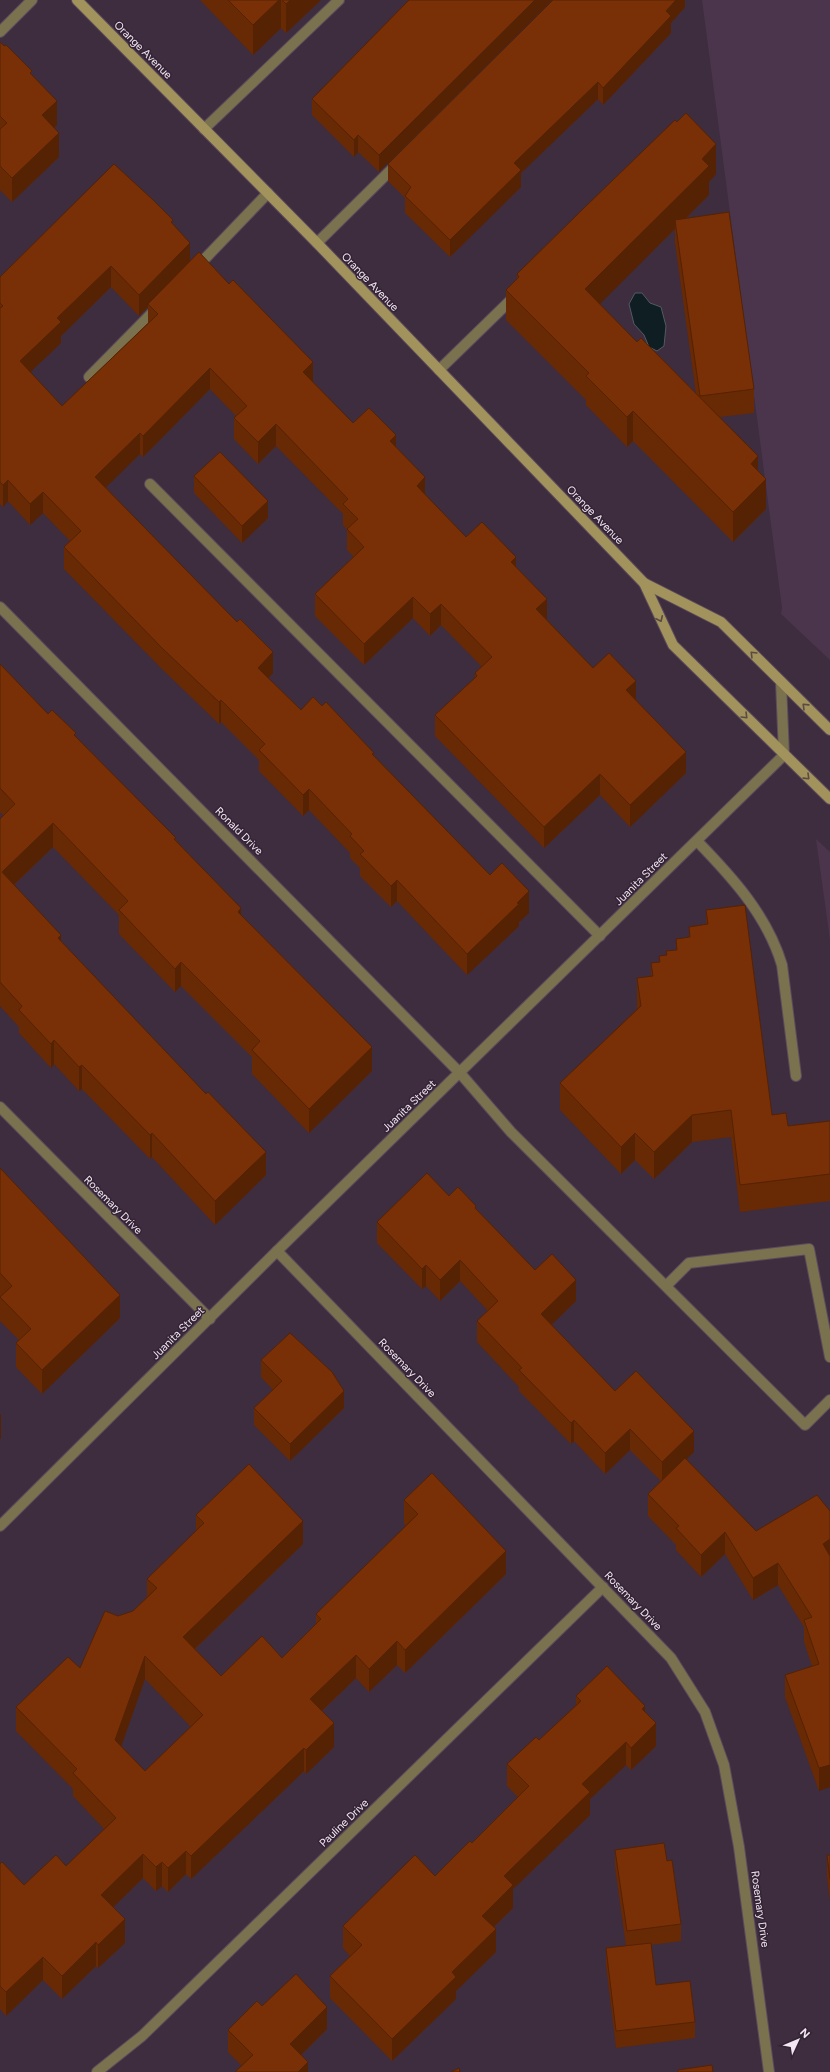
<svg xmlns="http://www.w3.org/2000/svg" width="830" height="2072" viewBox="0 0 830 2072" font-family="Figtree,sans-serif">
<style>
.built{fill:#4b354c}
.water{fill:#0f1e23;stroke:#535a61}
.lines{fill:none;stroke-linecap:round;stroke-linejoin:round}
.service-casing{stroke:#5b4a5c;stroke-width:12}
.minor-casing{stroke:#5b4a5c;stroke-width:12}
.secondary-casing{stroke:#5b4a5c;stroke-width:12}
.service{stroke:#7a714f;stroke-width:10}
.minor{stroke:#7a714f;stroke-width:10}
.secondary{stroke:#a2935c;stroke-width:10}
.wall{fill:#682905;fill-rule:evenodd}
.shaded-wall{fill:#552204}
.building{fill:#793006;stroke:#552204;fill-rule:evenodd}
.oneway{stroke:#5a4a43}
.labels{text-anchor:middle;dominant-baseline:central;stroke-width:3;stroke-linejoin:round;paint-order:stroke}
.street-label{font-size:11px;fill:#f3e7f3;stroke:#342335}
</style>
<rect width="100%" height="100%" fill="#3e2c3f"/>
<!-- built -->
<g class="built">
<polygon points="702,0 830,0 830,660 781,614 782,608"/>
<polygon points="816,839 830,852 830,940"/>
</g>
<!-- water -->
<polygon class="water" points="635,293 642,293 650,303 661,307 666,326 664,346 657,351 649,347 644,335 634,324 629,304"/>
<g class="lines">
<defs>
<g id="service">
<polyline points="0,32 32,0"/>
<polyline points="204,129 339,0"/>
<polyline points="317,243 398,163"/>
<polyline points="196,268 268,193"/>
<polyline points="439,370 516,295"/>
<polyline points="89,377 158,307"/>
<polyline points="150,484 600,936"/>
<path d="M697 841C732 877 767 915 782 965L796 1076"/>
<polyline points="460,1073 511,1132 805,1425 830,1400"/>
<polyline points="666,1286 689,1263 809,1249 830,1357"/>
</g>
<g id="minor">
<polyline points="0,607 460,1073"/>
<polyline points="0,1107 210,1319"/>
<polyline points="277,1251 671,1658 705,1712 724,1765 739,1847 769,2072"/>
<polyline points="0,1526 277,1251 784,755 781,682"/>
<polyline points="97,2072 142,2036 603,1587"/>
</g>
<g id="secondary">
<polyline points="77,0 317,243 644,583 673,645 830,799"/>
<polyline points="644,583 721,622 830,730"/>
</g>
</defs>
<!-- service casing -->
<use href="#service" class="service-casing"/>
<!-- minor casing -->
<use href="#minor" class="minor-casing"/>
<!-- secondary casing -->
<use href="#secondary" class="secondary-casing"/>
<!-- service -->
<use href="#service" class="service"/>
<!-- minor -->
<use href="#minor" class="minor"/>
<!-- secondary -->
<use href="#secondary" class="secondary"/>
</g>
<!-- wall -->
<g class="wall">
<polygon points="200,0 321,0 286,33 281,28 253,55"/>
<polygon points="409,0 379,172 358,152 354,157 312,115 312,99"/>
<polygon points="685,0 685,7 671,23 671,33 603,105 598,99 521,173 521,187 450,257 405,213 405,198 388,181 388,164"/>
<polygon points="0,42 32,75 57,125 54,128 59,157 12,202 0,190"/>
<path d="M716 174 709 182V195L686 218 754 389V413L720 417 758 471 766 509 733 542 633 441 627 447 586 405V400L506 320V290L517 280V274ZM675 229V243L696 394 637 342 599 304Z"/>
<path d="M173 225 190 261 313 382 353 423 396 447 425 495 466 537 516 567 547 620 593 668 636 701 686 773 630 827 600 795 544 848 435 736V715L475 678V673L482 667 441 625 430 636 413 618 364 665 315 616V594L354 557 347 550V530L343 525V514L276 446 258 464 234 439V418L236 416 210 389 143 457 140 454 106 487 273 673 268 678 301 710 322 706 374 756 490 875 529 913 519 922V926L467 975 397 901 391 907 360 876V868L350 858V853L309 810 303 816 259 771V760L221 722 219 724 162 669 64 569V547L70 541 43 513 30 525 8 501 3 507 0 504V277ZM111 287 139 316 148 307V323L62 406 30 372 61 343V336Z"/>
<polygon points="194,476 268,518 242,543 194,493"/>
<polygon points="0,664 48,714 76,737 176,840 241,915 372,1071 309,1133 252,1074 252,1057 181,986 175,992 119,934 119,915 53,847 14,885 61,942 266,1175 215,1225 152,1157 150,1159 82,1089 79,1091 54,1064 51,1068 19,1033 19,1027 0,1006 0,819 3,815 0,812"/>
<polygon points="706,910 772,1115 788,1126 830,1121 830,1201 740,1212 731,1137 692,1142 654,1179 635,1160 621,1174 560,1110 560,1083 637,1009 637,978 651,976 651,963 659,962 659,956 666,955 676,950 676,939 689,938 689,927 706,924"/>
<polygon points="0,1168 120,1318 42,1394 16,1367 16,1343 19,1340 0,1321"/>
<polygon points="449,1196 476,1210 535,1270 576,1301 551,1325 615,1391 694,1452 686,1459 756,1531 830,1511 819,1791 785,1697 785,1675 812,1666 804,1642 804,1627 778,1585 753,1600 725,1554 701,1577 676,1550 676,1545 648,1516 648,1494 661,1481 630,1450 605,1474 574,1441 571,1444 519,1391 519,1387 477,1342 477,1321 488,1311 460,1281 440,1301 426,1286 422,1289 377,1243 377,1222"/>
<polygon points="261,1360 344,1408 290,1461 254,1425 254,1408 273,1390 261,1377"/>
<path d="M404 1500 506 1574 405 1673 397 1665 369 1692 356 1678 322 1711 334 1747 306 1774 304 1771 191 1879 186 1874 168 1892 162 1886 156 1891 143 1878 113 1907 125 1943 98 1968 96 1966 62 1999 43 1980 6 2016 0 2009V1864L24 1885 66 1866 104 1829 73 1796V1789L16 1731V1707L80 1668 118 1616 133 1611 147 1597V1579L196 1531V1515L303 1544 195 1649 221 1676 282 1658 316 1624V1614L406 1526 404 1524ZM145 1679 191 1727 145 1771 121 1746Z"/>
<polygon points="576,1696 645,1712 656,1746 631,1770 626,1765 590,1799 590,1815 513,1889 513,1908 494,1927 496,1952 456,1991 456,1999 392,2061 330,1998 330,1976 350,1956 343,1948 343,1926 435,1876 472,1843 518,1797 507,1786 507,1764 539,1740 576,1705"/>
<polygon points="615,1850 667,1861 681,1924 681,1941 651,1945 656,1985 695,2022 695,2038 616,2048 606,1965 606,1948 626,1946 615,1867"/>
<polygon points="827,1855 830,1855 830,1901 827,1877"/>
<polygon points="262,2006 327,2029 301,2055 308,2072 242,2066 228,2052 228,2030"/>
</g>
<!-- shaded-wall -->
<g class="shaded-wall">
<polygon points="279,0 281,0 281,28 253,55 253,25"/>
<polygon points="290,0 321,0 286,33 286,4"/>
<polygon points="535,0 552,0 379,172 379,155"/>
<polygon points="676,0 685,0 685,7 671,23 671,33 603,105 603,88"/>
<polygon points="598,82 598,99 521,173 521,187 450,257 450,240 514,163"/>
<polygon points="57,101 57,125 42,139 42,115"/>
<polygon points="59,133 59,157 12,202 12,178"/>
<polygon points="358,135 358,152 354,157 354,140"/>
<polygon points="716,144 716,174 709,182 709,195 676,228 675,220 675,229 585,319 585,289 702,159"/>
<polygon points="190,243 190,264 148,304 148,307 139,316 139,295"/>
<polygon points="111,266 111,287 61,336 61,343 20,382 20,361 57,318"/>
<polygon points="313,362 313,383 303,372"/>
<polygon points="210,368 210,389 143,457 143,436"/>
<polygon points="633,411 633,441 627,447 627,417"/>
<polygon points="276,424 276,446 258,464 258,442"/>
<polygon points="140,433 140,454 95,498 95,477"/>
<polygon points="396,435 396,457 390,441"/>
<polygon points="758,456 758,486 751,464"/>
<polygon points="425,477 425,499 417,486"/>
<polygon points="766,479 766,509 733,542 733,512"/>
<polygon points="8,480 8,501 3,507 3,485"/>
<polygon points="43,492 43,513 30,525 30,504"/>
<polygon points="268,501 268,518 242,543 242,526"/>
<polygon points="516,557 516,578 511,562"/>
<polygon points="413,597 413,618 364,665 364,644"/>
<polygon points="547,599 547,620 536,609"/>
<polygon points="441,604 441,625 430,636 430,614"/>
<polygon points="273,652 273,673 258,689 258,668"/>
<polygon points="636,681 636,702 626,690"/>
<polygon points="221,700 221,722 219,724 219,702"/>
<polygon points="686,752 686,773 630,827 630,805"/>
<polygon points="600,774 600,795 544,848 544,827"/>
<polygon points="309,789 309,810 303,816 303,795"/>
<polygon points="53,823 53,847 2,896 2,872"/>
<polygon points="397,880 397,901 391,907 391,886"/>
<polygon points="529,891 529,913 519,922 519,926 467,975 467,954"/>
<polygon points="241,908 241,932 238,912"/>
<polygon points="61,935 61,959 58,938"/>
<polygon points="181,962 181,986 175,992 175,969"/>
<polygon points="54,1040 54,1064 51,1068 51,1044"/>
<polygon points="372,1047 372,1071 309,1133 309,1109"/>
<polygon points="82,1065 82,1089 79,1091 79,1067"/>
<polygon points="692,1115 692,1142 654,1179 654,1152"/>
<polygon points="152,1133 152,1157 150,1159 150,1135"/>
<polygon points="635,1133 635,1160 621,1174 621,1147"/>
<polygon points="266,1152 266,1175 215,1225 215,1201"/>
<polygon points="460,1260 460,1281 440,1301 440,1280"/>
<polygon points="426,1265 426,1286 422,1289 422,1269"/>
<polygon points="576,1280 576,1301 541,1335 541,1314"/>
<polygon points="120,1295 120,1318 42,1394 42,1370"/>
<polygon points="344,1391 344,1408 290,1461 290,1444"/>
<polygon points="1,1414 1,1438 0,1439 0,1415"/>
<polygon points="574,1420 574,1441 571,1444 571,1423"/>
<polygon points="630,1429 630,1450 605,1474 605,1453"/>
<polygon points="694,1431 694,1452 662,1483 662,1462"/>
<polygon points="303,1521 303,1544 183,1660 183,1637"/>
<polygon points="725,1532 725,1554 701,1577 701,1555"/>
<polygon points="830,1539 830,1561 823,1544"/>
<polygon points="506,1551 506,1574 405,1673 405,1650"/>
<polygon points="778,1563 778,1585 753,1600 753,1578"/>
<polygon points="397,1641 397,1665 369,1692 369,1669"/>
<polygon points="356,1655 356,1678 310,1722 310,1699"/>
<polygon points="145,1656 145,1679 115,1764 115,1740"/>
<polygon points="645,1706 645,1729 642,1709"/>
<polygon points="334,1723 334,1747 306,1774 306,1750"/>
<polygon points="656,1723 656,1746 631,1770 631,1748"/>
<polygon points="626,1742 626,1765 590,1799 590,1815 513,1889 513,1908 482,1938 482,1916 504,1876 582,1784"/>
<polygon points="304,1748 304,1771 191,1879 191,1856"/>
<polygon points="830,1765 830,1787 819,1791 819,1768"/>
<polygon points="186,1851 186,1874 168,1892 168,1868"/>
<polygon points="143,1854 143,1878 101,1919 101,1895"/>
<polygon points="162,1862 162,1886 156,1891 156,1867"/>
<polygon points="125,1919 125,1943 98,1968 98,1945"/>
<polygon points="496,1929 496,1952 456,1991 456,1999 392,2061 392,2039 452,1972"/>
<polygon points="96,1942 96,1966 62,1999 62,1976"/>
<polygon points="43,1957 43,1980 6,2016 6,1992"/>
<polygon points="327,2007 327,2029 290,2066 290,2044"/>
<polygon points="308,2062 308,2072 298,2072"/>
</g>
<!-- building -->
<g class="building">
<polygon points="228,0 279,0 253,25"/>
<polygon points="282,0 290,0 286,4"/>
<polygon points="409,0 535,0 379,155 358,135 354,140 312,99"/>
<polygon points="553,0 676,0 666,11 671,16 603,88 598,82 514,163 521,170 450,240 405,196 411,187 388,164"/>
<polygon points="0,42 4,46 6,45 32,71 30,73 57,101 42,115 59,133 12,178 0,166 0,129 7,123 0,116"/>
<polygon points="686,113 716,144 702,159 709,166 585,289 637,342 641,338 758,456 751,464 766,479 733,512 633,411 627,417 586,376 589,373 506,290 519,277 517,274 583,209 675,120 677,122"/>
<polygon points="114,164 152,199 173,220 171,222 190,243 139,295 111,266 57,318 61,322 20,361 62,406 158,314 148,304 199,252 229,284 233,280 313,362 303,372 353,423 369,408 396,435 390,441 425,477 417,486 466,537 482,522 516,557 511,562 547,599 536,609 593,668 609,653 636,681 626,690 686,752 630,805 600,774 544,827 435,715 477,676 475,673 492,657 441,604 430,614 413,597 364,644 315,594 364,547 347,529 358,519 343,504 348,499 276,424 258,442 234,418 247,406 210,368 143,436 140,433 95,477 237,622 240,619 273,652 258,668 301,710 313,697 322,706 326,702 374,753 372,754 490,875 502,863 529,891 517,903 519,904 467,954 397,880 391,886 360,854 364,851 350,836 352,834 309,789 303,795 259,750 265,744 221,700 219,702 162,648 64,547 81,531 43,492 30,504 8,480 3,485 0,482 0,308 3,306 0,303 0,277"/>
<polygon points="729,212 754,389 700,396 675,220"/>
<polygon points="220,452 268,501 242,526 194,476"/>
<polygon points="0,664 48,714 52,710 76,733 74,735 176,838 174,839 241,908 238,912 372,1047 309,1109 252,1050 260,1041 181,962 175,969 119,910 128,901 53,823 2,872 61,935 58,938 206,1094 208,1092 266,1152 215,1201 152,1133 150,1135 82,1065 79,1067 54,1040 51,1044 19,1010 22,1006 0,982 0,819 15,804 0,788"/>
<polygon points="745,905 772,1115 786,1113 788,1126 830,1121 830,1174 740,1185 731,1110 692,1115 654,1152 635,1133 621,1147 560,1083 641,1006 637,978 653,976 651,963 660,962 659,956 667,955 666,951 677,950 676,939 690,937 689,927 708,924 706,910"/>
<polygon points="0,1168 120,1295 42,1370 16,1343 31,1329 0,1297 12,1286 0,1273"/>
<polygon points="427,1173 449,1196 458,1187 476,1206 475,1208 535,1270 552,1254 576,1280 541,1314 615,1391 636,1371 694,1431 662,1462 630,1429 605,1453 574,1420 571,1423 519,1370 522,1368 477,1321 498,1301 460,1260 440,1280 426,1265 422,1269 377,1222"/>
<polygon points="290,1333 332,1372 344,1391 290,1444 254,1408 282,1381 261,1360"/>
<polygon points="685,1458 756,1531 817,1495 830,1511 830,1539 823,1544 830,1556 830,1765 819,1768 785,1675 819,1664 804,1620 812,1617 778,1563 753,1578 725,1532 701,1555 676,1528 679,1526 648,1494"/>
<path d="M249 1464 303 1521 183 1637 221 1676 262 1636 282 1658 321 1619 316 1614 418 1514 404 1500 432 1473 506 1551 405 1650 397 1641 369 1669 356 1655 310 1699 334 1723 306 1750 304 1748 191 1856 186 1851 168 1868 162 1862 156 1867 143 1854 101 1895 125 1919 98 1945 96 1942 62 1976 43 1957 6 1992 0 1986V1864L2 1862 24 1885 56 1855 66 1866 116 1818 73 1773 77 1769 16 1707 68 1657 80 1668 105 1611 118 1616 133 1611 157 1588 147 1579 204 1523 196 1515ZM145 1656 203 1715 145 1771 115 1740Z"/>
<polygon points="607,1666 645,1706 642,1709 656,1723 631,1748 626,1742 582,1784 590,1792 504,1876 513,1885 482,1916 496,1929 452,1972 456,1977 392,2039 330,1976 362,1945 343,1926 415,1855 435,1876 470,1841 472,1843 529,1786 507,1764 536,1737 539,1740 581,1701 576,1696"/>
<polygon points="664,1843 667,1861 672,1860 681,1924 627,1931 615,1850"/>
<polygon points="827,1855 830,1855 830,1879"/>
<polygon points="651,1943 656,1985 690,1981 695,2022 616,2031 606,1948"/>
<polygon points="296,1974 327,2007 290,2044 308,2062 298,2072 235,2072 253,2055 228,2030 257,2001 262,2006"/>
<polygon points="712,2065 713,2072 678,2072 678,2070"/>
<polygon points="459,2068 460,2072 451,2072"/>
</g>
<!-- one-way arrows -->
<defs><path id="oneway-chevron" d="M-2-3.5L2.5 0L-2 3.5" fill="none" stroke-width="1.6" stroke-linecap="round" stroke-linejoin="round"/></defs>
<g class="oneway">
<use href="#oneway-chevron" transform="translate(660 619) rotate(65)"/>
<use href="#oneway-chevron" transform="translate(753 654) rotate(-135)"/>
<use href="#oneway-chevron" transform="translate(805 706) rotate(-136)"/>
<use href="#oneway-chevron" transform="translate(745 716) rotate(45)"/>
<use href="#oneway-chevron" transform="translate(807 777) rotate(44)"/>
</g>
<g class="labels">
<!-- street labels -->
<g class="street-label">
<text transform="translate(143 50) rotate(45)">Orange Avenue</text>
<text transform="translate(370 282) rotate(46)">Orange Avenue</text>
<text transform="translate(595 515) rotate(46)">Orange Avenue</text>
<text transform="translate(239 831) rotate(45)">Ronald Drive</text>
<text transform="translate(641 879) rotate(-45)">Juanita Street</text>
<text transform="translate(409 1106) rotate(-44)">Juanita Street</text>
<text transform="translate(113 1205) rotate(45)">Rosemary Drive</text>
<text transform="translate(178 1333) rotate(-45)">Juanita Street</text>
<text transform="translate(407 1368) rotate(46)">Rosemary Drive</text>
<text transform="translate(633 1601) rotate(46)">Rosemary Drive</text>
<text transform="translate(344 1823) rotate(-44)">Pauline Drive</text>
<text transform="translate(760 1909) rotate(82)">Rosemary Drive</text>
</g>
</g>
<!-- north arrow -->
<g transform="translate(798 2040) rotate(46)" stroke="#342335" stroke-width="3" paint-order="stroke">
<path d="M0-3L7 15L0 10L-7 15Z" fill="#f3e7f3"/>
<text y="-6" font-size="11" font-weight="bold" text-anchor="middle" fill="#f3e7f3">N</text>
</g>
</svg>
